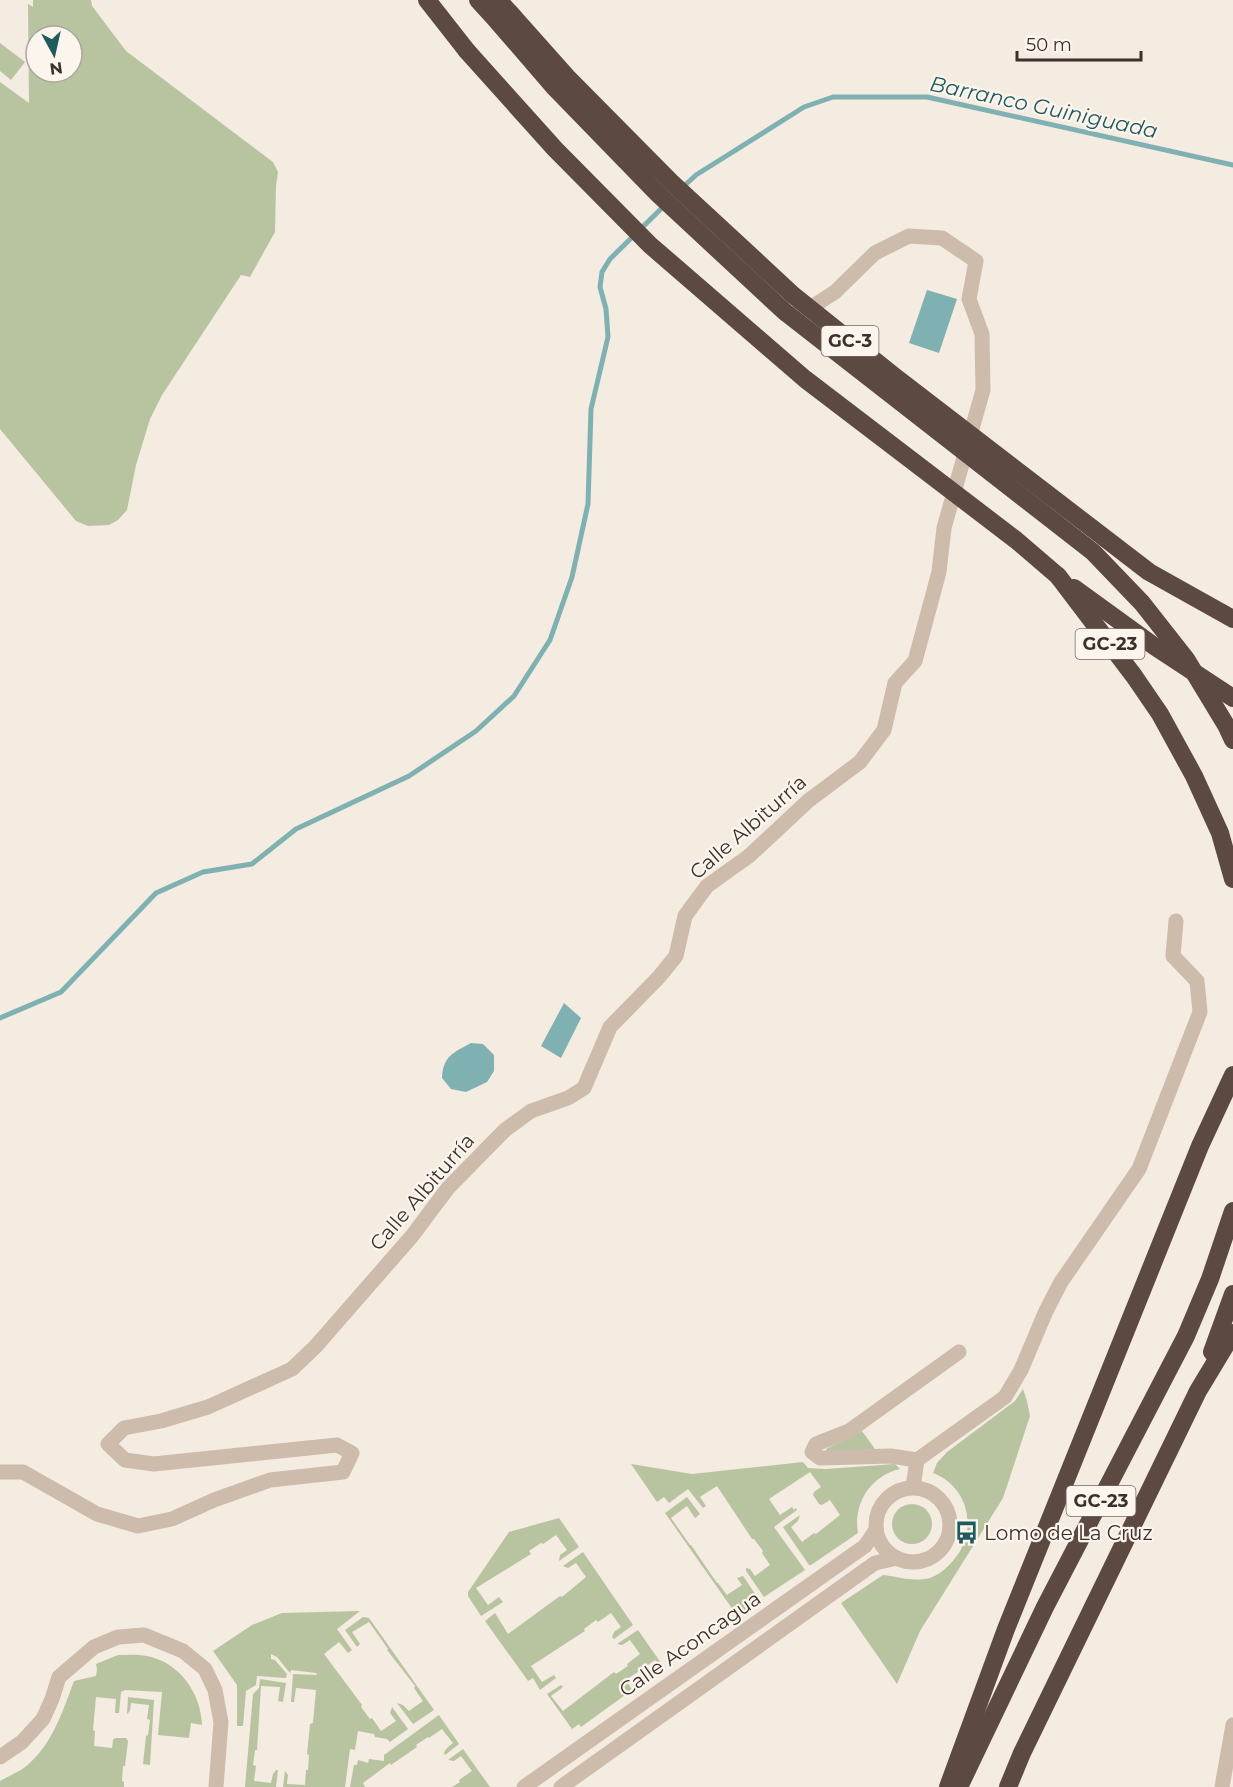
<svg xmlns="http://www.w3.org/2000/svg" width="1233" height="1787" viewBox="0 0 1233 1787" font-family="Montserrat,sans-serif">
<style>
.green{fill:#b8c4a0;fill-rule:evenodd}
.water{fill:#7fb0b2}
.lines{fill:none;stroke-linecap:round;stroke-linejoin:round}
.stream{stroke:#7fb0b2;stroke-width:5}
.street{stroke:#cdbbac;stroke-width:15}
.highway{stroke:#5c4a42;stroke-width:18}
.highway-bridge{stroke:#5c4a42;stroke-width:18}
.labels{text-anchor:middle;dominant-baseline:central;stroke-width:4.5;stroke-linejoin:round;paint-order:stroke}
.shield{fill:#fbf5ee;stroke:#756b66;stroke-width:1.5}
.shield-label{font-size:18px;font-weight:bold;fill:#3b302b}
.street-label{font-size:20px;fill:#3b302b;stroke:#fbf5ee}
.poi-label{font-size:20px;fill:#3b302b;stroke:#fbf5ee;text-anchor:start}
.water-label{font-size:21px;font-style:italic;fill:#1f5a5e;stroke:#fbf5ee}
</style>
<rect width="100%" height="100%" fill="#f4ebe1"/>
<!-- green -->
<g class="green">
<path d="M33 0H91L92 6 126 51 273 162 278 172 276 186 275 232 250 277 241 275 162 395 150 419 136 465 127 510 118 520 109 525 88 526 76 521 0 429V82L29 103 28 4 33 7ZM36 36H72V72H36Z"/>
<polygon points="0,43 25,62 11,80 0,71"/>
<path d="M1023 1389 1027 1401 1030 1416 1003 1498 920 1631 897 1684 841 1603 883 1575C899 1577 913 1582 930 1578 938 1575 943 1571 949 1565 979 1537 972 1488 933 1473L937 1463 947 1452 1015 1401Z"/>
<polygon points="862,1431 875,1449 827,1452 826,1449"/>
<path d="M803 1462 808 1468 826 1469 895 1464 900 1469C870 1476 853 1504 858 1533L811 1565H809L783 1527 800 1515 798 1521 791 1527 802 1542 814 1533 816 1534 840 1515 830 1500 822 1505 819 1504 813 1495 814 1492 821 1487 810 1472 769 1499 780 1515 792 1507 794 1510 796 1508 797 1510 774 1527 805 1570 764 1597 746 1571V1568L750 1569 755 1576 770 1565 762 1553 763 1551 754 1539H752L717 1486 700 1497 706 1506 703 1508 688 1489 669 1503 664 1497 657 1502 631 1464 692 1474Z"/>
<polygon points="687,1497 700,1514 695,1518 687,1506 671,1518 690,1545 691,1545 717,1583 718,1583 727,1595 742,1585 737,1578 743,1576 760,1601 738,1617 665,1513"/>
<circle cx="912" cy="1524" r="20"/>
<polygon points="559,1518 579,1547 559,1561 560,1555 567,1550 556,1535 543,1544 541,1543 529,1551 531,1554 476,1588 488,1605 499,1597 503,1602 481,1616 468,1596 468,1592 509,1532"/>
<polygon points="583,1552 633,1625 614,1639 612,1637 614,1632 621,1627 611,1613 598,1622 596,1620 584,1629 585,1631 531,1666 542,1682 554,1675 556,1678 540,1690 533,1678 528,1681 485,1621 495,1613 508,1634 560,1596 562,1597 586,1577 576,1563 568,1568 563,1566"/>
<polygon points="360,1611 337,1629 352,1650 348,1653 339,1642 324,1654 362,1705 361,1707 370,1719 372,1718 381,1731 396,1721 390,1713 392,1707 408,1729 390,1742 387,1739 375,1737 374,1734 358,1731 355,1750 350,1749 345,1787 283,1787 285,1771 288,1775 287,1784 305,1785 306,1770 308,1770 309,1755 307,1754 310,1724 313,1723 316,1690 296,1688 294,1702 291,1702 293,1674 317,1675 316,1673 291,1670 290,1673 277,1657 271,1654 271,1659 275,1660 287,1674 286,1678 257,1676 256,1685 246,1691 243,1726 237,1726 237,1685 213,1651 252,1625 282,1613"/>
<polygon points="363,1617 369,1618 434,1710 413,1724 397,1703 403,1705 409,1711 423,1701 414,1688 415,1686 387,1650 388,1649 369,1622 352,1632 360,1644 357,1647 345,1630"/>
<polygon points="638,1630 661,1663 658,1664 655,1660 626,1680 632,1690 581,1727 579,1724 572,1729 547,1694 561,1685 563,1687 551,1696 563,1711 614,1672 616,1674 628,1666 627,1664 640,1654 630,1640 622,1645 617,1644"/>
<path d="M118 1655C127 1655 137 1654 147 1656 179 1662 201 1693 202 1725L191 1723 189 1738 158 1735 162 1692 125 1690 121 1692 119 1713H115L116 1699 96 1697 93 1730 95 1731 94 1746 112 1748 113 1740 115 1738H126L128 1741 125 1766H123L122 1781 124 1782V1787H0V1781C7 1777 14 1774 21 1770 51 1749 62 1713 74 1681L96 1676 97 1669 96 1664Z"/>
<polygon points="260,1679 286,1683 283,1702 278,1701 280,1687 261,1686 257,1750 255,1750 253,1765 256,1766 254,1781 271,1783 273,1774 276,1770 278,1770 276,1787 245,1787 253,1694 259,1688"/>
<polygon points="128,1697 154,1700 150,1765 143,1764 146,1736 148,1735 150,1720 147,1719 149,1705 131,1703 130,1711 127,1714"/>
<polygon points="439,1715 459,1744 445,1755 444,1753 446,1749 453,1743 442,1729 429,1738 428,1737 416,1745 417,1747 391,1765 390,1763 363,1783 365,1787 350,1787 354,1765 357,1765 358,1760 368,1763 369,1759 384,1761 384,1755"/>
<polygon points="463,1749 490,1787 452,1787 460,1782 459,1780 472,1771 461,1756 454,1761 448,1760"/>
</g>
<!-- water -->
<g class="water">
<polygon points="927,290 957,299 939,353 909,343"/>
<polygon points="564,1003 581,1018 561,1058 541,1046"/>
<path d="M471 1043 483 1044 494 1055V1071L487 1082 466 1092 451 1089 442 1078C443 1056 453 1053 471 1043Z"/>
</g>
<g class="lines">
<!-- stream -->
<g class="stream">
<polyline points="683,187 696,175 804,107 833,97 927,97 1233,165"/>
<polyline points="0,1018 61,992 156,893 203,872 252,864 296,829 409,776 476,731 514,696 550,640 572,577 588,504 591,409 608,337 606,309 600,287 602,272 610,259 666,204"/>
</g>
<!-- street -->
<g class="street">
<polyline points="917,1460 891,1456 820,1458 812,1452 816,1444 849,1431 959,1352"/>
<polyline points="0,1472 23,1472 97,1514 138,1526 172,1519 214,1500 270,1480 343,1472 352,1453 337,1445 154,1464 125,1460 108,1444 124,1428 161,1421 208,1407 292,1369 316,1346 412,1236 448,1188 505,1130 531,1111 568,1098 584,1088 610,1027 659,977 676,956 685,916 707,886 749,856 808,801 860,762 884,730 895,683 915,661 939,572 944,528 983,390 982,334 969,299 976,261 942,238 909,236 875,253 835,292 815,305 800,310"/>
<polyline points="913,1487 917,1460 1005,1397 1021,1370 1046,1311 1061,1282 1139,1169 1200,1012 1197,981 1173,956 1176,921"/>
<circle cx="913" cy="1525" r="37"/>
<polyline points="0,1757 22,1742 43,1719 52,1699 59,1677 94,1647 118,1637 144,1635 183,1651 205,1669 215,1690 221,1722 216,1787"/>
<polyline points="524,1787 865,1546 876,1530"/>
<polyline points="561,1787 875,1563 897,1558"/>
<polyline points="1222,1787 1233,1725"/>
</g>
<!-- highway -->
<g class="highway">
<polyline points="427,0 467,51"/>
<polyline points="478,0 498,22"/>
<polyline points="498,0 510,13"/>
<polyline points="1058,576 1134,676 1160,714 1194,776 1220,833 1233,879"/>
<polyline points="1074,588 1154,646 1233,698"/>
<polyline points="1212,1352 1233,1294"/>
<polyline points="948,1787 1006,1629 1200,1146 1233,1075"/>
<polyline points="959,1787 1045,1607 1186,1336 1210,1279 1233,1211"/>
<polyline points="1008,1787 1022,1753 1198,1391 1233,1333"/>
</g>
<!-- highway-bridge -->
<g class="highway-bridge">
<polyline points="510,13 567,77 671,182 793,295 894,376 1149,572 1233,619"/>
<polyline points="498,22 555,88 658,194 785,312 1093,552 1142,603 1186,659 1226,725 1233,740"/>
<polyline points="467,51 555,149 650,245 805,379 1016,540 1058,576"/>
</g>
</g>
<!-- icons -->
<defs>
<symbol id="bus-bare" viewBox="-9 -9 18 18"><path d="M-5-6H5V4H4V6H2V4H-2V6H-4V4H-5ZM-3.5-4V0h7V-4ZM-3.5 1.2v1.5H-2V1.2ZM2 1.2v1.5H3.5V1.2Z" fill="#1f5a5e" stroke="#fbf5ee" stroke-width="2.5" paint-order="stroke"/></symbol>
</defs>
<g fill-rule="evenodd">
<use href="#bus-bare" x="950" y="1516" width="33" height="33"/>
</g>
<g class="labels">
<!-- shield labels -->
<g class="shield">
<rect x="821.5" y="326" width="57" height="30" rx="4.5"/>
<rect x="1075.5" y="629" width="69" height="30" rx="4.5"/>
<rect x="1066.5" y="1486" width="69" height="30" rx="4.5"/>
</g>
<g class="shield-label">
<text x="850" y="341">GC-3</text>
<text x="1110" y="644">GC-23</text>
<text x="1101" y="1501">GC-23</text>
</g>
<!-- street labels -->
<g class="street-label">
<text transform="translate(748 827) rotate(-41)">Calle Albiturría</text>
<text transform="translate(422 1192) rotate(-49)">Calle Albiturría</text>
<text transform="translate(690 1644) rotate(-35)">Calle Aconcagua</text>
</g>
<!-- poi labels -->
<g class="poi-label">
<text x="984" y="1533">Lomo de La Cruz</text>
</g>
<!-- water labels -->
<g class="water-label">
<text transform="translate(1044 107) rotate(12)">Barranco Guiniguada</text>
</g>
</g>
<!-- north arrow -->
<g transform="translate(54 54) rotate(172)"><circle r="28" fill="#fbf5ee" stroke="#aea6a0" stroke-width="1.5"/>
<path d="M0-4.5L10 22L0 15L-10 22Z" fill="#1f5a5e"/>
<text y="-9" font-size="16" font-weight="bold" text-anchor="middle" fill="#3b302b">N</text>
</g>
<!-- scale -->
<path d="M1017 51v9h124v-9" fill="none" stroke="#3b302b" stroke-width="3"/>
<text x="1026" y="51" font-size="18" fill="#3b302b" stroke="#fbf5ee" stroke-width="4.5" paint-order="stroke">50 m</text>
</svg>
